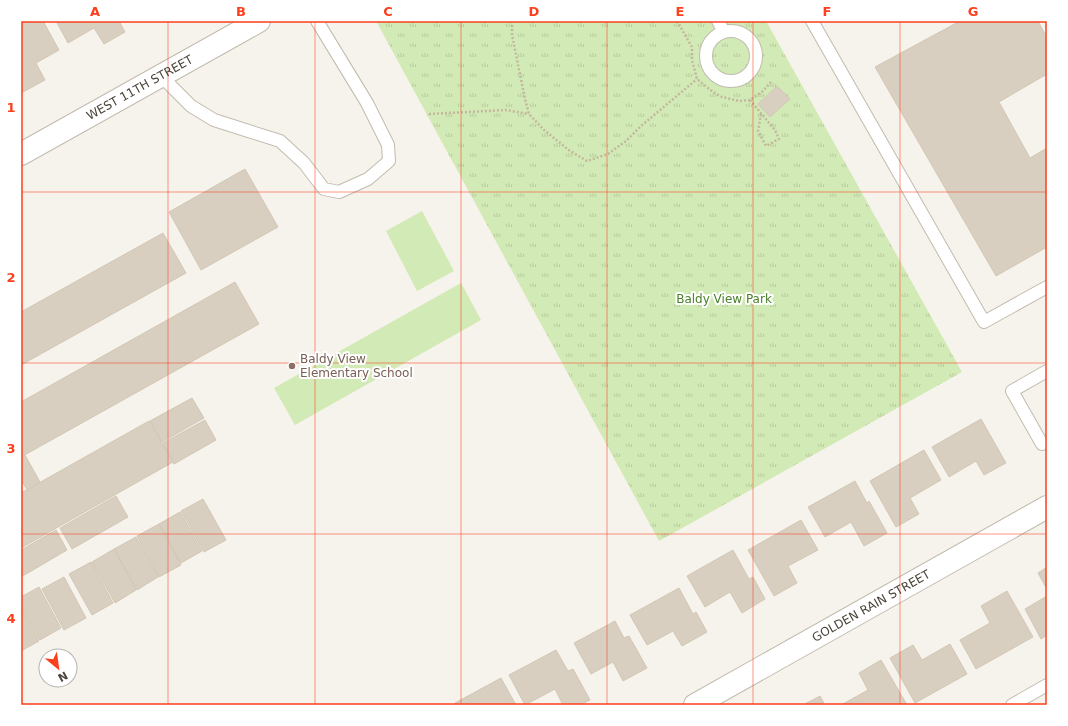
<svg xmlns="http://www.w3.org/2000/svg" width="1068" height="726" viewBox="0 0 1068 726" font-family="'DejaVu Sans',sans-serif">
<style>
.grass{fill:url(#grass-tufts)}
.pitch{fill:#d2eab5}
.building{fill:#d8cfc1;stroke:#d3c7b4}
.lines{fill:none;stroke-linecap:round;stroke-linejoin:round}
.service-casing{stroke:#c2bbae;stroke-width:14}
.minor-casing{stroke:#c2bbae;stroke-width:24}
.tertiary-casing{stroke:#c2bbae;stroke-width:24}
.path{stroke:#c4b79f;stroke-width:2.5;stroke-dasharray:2 2;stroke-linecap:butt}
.service{stroke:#fff;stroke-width:12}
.minor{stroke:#fff;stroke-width:22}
.tertiary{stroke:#fff;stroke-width:22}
.grid{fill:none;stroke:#fc3f1d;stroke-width:1;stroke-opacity:0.55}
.education-dot{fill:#8d6e63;stroke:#fff;stroke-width:1.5}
.labels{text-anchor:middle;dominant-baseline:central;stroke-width:4;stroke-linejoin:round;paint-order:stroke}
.street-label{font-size:12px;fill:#4b4439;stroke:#fff}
.park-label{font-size:12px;fill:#4a7f2a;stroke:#fff}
.education-label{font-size:12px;fill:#785e54;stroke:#fff;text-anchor:start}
.neatline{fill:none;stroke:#fc3f1d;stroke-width:1.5}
.grid-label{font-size:13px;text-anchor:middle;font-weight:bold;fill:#fc3f1d}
</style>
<defs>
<pattern id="grass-tufts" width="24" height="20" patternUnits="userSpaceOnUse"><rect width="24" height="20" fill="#d2eab5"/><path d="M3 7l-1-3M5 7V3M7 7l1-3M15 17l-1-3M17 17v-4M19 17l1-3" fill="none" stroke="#b6ca9c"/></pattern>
</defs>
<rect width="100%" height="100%" fill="#f6f3ec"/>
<!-- grass -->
<polygon class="grass" points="376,21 766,21 962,372 659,541"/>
<!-- pitch -->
<g class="pitch">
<polygon points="422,211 454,271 417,291 386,231"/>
<polygon points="461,283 481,320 295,425 274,388"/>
</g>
<!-- building -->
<g class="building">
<polygon points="25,21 43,21 59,50 36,63 45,80 23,92 21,89 21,23"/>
<polygon points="56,21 119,21 125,32 104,44 94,28 68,43"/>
<polygon points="960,21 1038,21 1047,38 1047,74 999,102 1030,158 1047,148 1047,247 996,276 875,67"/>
<polygon points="777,86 790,99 770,117 758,104"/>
<polygon points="245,169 278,227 201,270 169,212"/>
<polygon points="163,233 186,273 21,365 21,312"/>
<polygon points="235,282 259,324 21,457 21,402"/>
<polygon points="192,398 204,418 162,442 150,421"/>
<polygon points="981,419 1006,463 984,475 976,461 949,477 932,447"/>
<polygon points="205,420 216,440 174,464 163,443"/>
<polygon points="149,421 173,462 21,548 21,493"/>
<polygon points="924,450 941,480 910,498 919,514 896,527 870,481"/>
<polygon points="25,455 40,482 27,490 21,479 21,457"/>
<polygon points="855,481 867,503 869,501 887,533 864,546 851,522 825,537 808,507"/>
<polygon points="116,496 128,517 72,549 60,528"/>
<polygon points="203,499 226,540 204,552 181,511"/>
<polygon points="180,512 202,551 181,563 159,524"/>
<polygon points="801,520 818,550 788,566 797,583 774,596 748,550"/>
<polygon points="159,524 181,565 159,577 137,536"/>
<polygon points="56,530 67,550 21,577 21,550"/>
<polygon points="136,537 158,577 137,590 114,549"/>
<polygon points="114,549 136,590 115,603 92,562"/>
<polygon points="733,550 749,579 753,577 765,599 742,613 730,592 705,607 687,576"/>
<polygon points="91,562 113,603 92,615 69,574"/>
<polygon points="1047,567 1047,589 1038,573"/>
<polygon points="64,577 86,618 64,630 42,589"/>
<polygon points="39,587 61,628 40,640 21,606 21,597"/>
<polygon points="679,588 693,614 696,612 707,632 682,646 673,631 647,645 630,615"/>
<polygon points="1007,591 1033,637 976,669 960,640 990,623 981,606"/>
<polygon points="1047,596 1047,635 1041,639 1025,609"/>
<polygon points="21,608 39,641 21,651"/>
<polygon points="615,621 624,638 629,636 647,668 623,681 613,662 591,674 574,643"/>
<polygon points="950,644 967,674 915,703 890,658 913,645 922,660"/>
<polygon points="556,650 568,671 573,669 590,700 580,705 563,705 555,689 525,705 509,675"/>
<polygon points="881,660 907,705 841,705 868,690 859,673"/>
<polygon points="501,678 516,705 456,705 455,703"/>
<polygon points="820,696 825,705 803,705"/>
</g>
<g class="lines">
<defs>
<g id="service">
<polyline points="718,21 724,32"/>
<polyline points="812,21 984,322 1047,287"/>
<circle cx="731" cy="56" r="25"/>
<polyline points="161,76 191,106 214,120 280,141 304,163 324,189 339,192 368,179 389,161 388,145 367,103 317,21"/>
<polyline points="1042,444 1012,391 1047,371"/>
<polyline points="1012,705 1047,685"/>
</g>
<g id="minor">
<path id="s1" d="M695 705 1047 507"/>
</g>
<g id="tertiary">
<path id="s2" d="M21 154 259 21"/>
</g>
</defs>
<!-- service casing -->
<use href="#service" class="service-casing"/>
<!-- minor casing -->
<use href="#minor" class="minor-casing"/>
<!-- tertiary casing -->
<use href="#tertiary" class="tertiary-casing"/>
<!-- path -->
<g class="path">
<polyline points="512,21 512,35 525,99 529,114 544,130 570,151 587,161 608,154 626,141 641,126 697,79"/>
<polyline points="677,21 692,47 692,60 697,79 713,92 722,97 739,101 750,100 763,91 771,82"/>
<polyline points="750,100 775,130 779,139 766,146 758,131 761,114"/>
<polyline points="429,114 506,110 529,114"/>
</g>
<!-- service -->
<use href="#service" class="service"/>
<!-- minor -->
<use href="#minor" class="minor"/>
<!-- tertiary -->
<use href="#tertiary" class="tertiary"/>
</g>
<!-- grid -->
<path class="grid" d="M168 21V705M315 21V705M461 21V705M607 21V705M753 21V705M900 21V705M21 192H1047M21 363H1047M21 534H1047"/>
<!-- markers -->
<circle class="education-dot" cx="292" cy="366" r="4"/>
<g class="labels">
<!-- street labels -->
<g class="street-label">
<text stroke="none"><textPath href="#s2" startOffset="136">WEST 11TH STREET</textPath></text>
<text stroke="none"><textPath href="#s1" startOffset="202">GOLDEN RAIN STREET</textPath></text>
</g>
<!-- park labels -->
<g class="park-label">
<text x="724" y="299">Baldy View Park</text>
</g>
<!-- education labels -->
<g class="education-label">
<text x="300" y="359">Baldy View<tspan x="300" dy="14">Elementary School</tspan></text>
</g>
</g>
<!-- border -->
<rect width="1068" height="726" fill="none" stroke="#ffffff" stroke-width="44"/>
<!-- north arrow -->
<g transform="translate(58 668) rotate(151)"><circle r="19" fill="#ffffff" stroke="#b7b4b0"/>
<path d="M0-3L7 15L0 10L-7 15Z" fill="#fc3f1d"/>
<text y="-6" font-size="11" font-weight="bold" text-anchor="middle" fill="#4b4439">N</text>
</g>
<rect x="22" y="22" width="1024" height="682" class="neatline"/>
<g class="grid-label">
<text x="95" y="16">A</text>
<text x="241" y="16">B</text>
<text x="388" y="16">C</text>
<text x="534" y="16">D</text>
<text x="680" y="16">E</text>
<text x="827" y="16">F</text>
<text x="973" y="16">G</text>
<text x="11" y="112">1</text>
<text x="11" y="282">2</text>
<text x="11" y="453">3</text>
<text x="11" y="623">4</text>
</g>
</svg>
